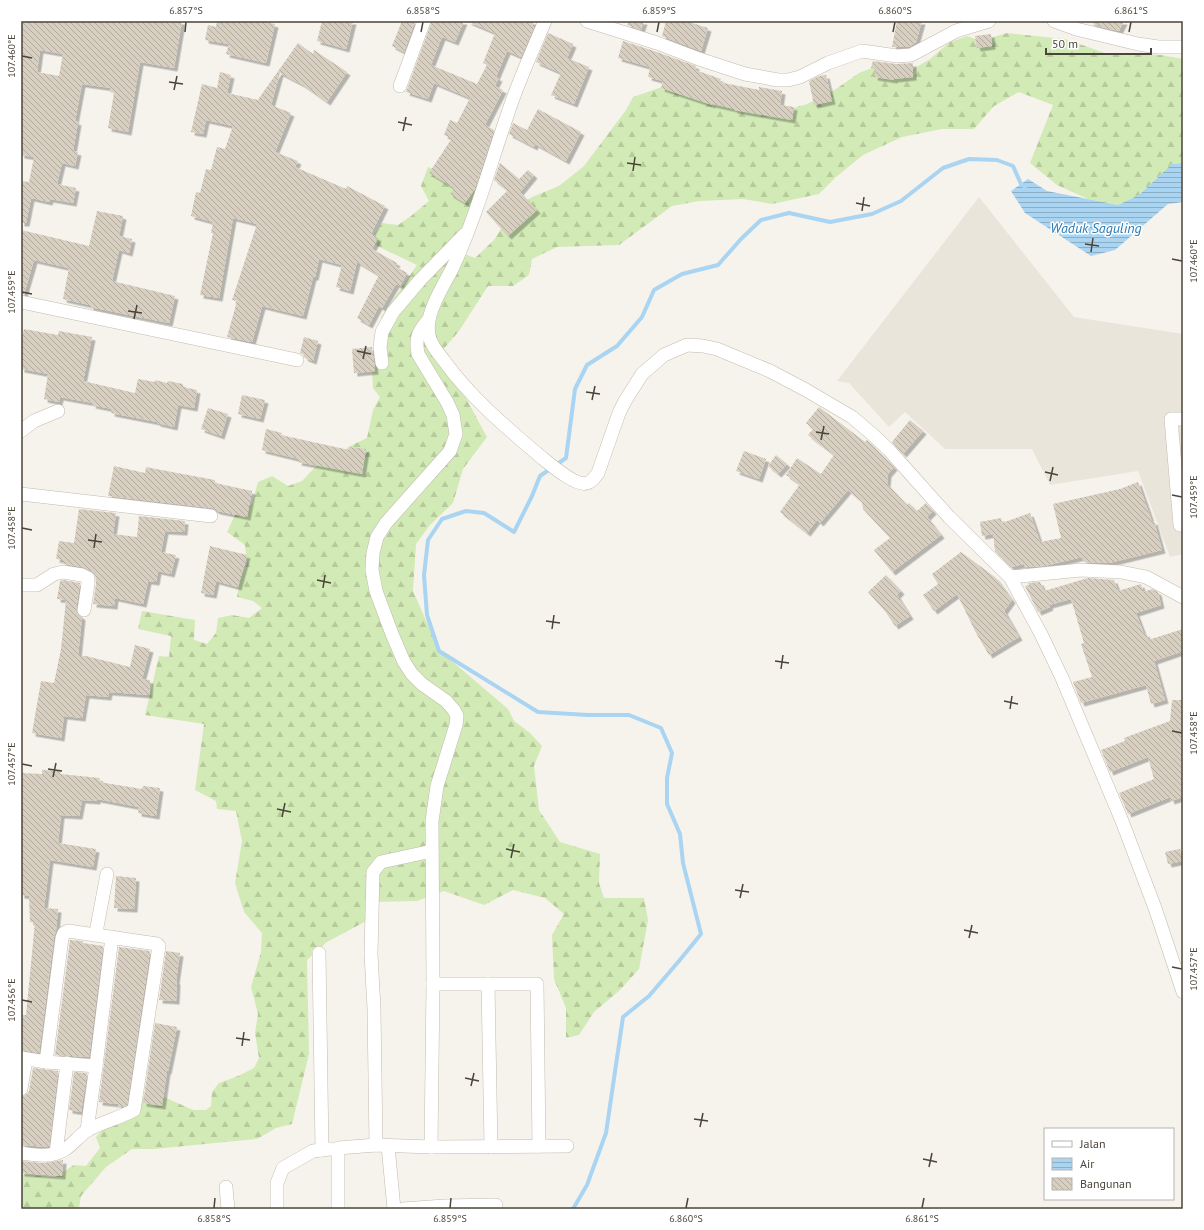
<svg xmlns="http://www.w3.org/2000/svg" width="1204" height="1230" viewBox="0 0 1204 1230" font-family="'PT Sans',sans-serif">
<style>
.residential{fill:#eae5da}
.forest{fill:url(#forest-firs)}
.water{fill:url(#water-rules)}
.lines{fill:none;stroke-linecap:round;stroke-linejoin:round}
.stream{stroke:#a9d4f2;stroke-width:4}
.building{fill:url(#building-back-hatch);fill-rule:evenodd;filter:url(#shadow)}
.street-casing{stroke:#c2bbae;stroke-width:14}
.street{stroke:#fff;stroke-width:13}
.ticks{fill:none;stroke:#4b4439;stroke-width:1.5}
.labels{text-anchor:middle;dominant-baseline:central;stroke-width:3;stroke-linejoin:round;paint-order:stroke}
.water-label{font-size:14px;font-style:italic;fill:#2e7ab2;stroke:#fff}
.neatline{fill:none;stroke:#4b4439;stroke-width:1.5}
.ticks-label{font-size:10px;text-anchor:middle;fill:#4b4439}
</style>
<defs>
<pattern id="forest-firs" width="22" height="20" patternUnits="userSpaceOnUse"><rect width="22" height="20" fill="#d2eab5"/><path d="M5 1l3.5 6h-7zM16 11l3.5 6h-7z" fill="#b6ca9c"/></pattern>
<pattern id="water-rules" width="6" height="5" patternUnits="userSpaceOnUse"><rect width="6" height="5" fill="#a9d4f2"/><path d="M0 2.5h6" fill="none" stroke="#8caec5"/></pattern>
<pattern id="building-back-hatch" width="6" height="6" patternUnits="userSpaceOnUse"><rect width="6" height="6" fill="#d8cfc1"/><path d="M-1 5l2 2M0 0l6 6M5-1l2 2" fill="none" stroke="#b1aa9e"/></pattern>
<filter id="shadow"><feDropShadow dx="3.5" dy="3.5" stdDeviation="0" flood-color="#0004"/></filter>
</defs>
<rect width="100%" height="100%" fill="#f6f3ec"/>
<!-- residential -->
<polygon class="residential" points="979,197 1074,317 1183,334 1183,554 1170,557 1138,471 1050,485 1032,449 945,449 905,412 889,427 849,383 837,381"/>
<!-- forest -->
<polygon class="forest" points="1007,33 1065,39 1105,53 1161,55 1183,59 1183,163 1172,164 1139,195 1118,205 1088,199 1057,185 1030,163 1053,105 1019,92 994,106 974,129 942,129 902,137 863,155 836,177 819,194 772,204 743,199 699,201 672,206 619,245 557,247 532,259 529,275 513,286 488,286 459,331 441,352 487,437 463,469 453,503 430,525 416,544 413,591 439,650 508,709 514,721 530,733 542,746 534,766 539,810 560,842 600,854 599,883 604,898 644,898 648,920 639,969 620,990 594,1012 579,1035 566,1038 566,1008 554,979 552,935 564,914 545,898 513,890 484,905 444,891 417,901 373,902 370,919 327,942 307,960 309,1054 292,1124 276,1128 257,1139 154,1149 132,1149 106,1167 81,1196 79,1209 21,1209 21,1174 55,1177 74,1165 86,1166 100,1148 96,1137 107,1125 123,1122 131,1102 144,1096 164,1097 193,1110 206,1110 211,1106 212,1092 219,1083 238,1076 254,1068 259,1058 255,1033 258,1014 251,987 261,952 262,933 244,912 235,883 242,841 236,811 217,809 216,801 195,790 204,724 145,715 159,656 169,657 171,636 138,629 142,611 195,620 194,640 207,644 216,633 218,618 232,615 249,618 262,608 253,601 237,597 240,579 247,563 245,545 227,532 236,513 252,504 258,482 272,476 288,486 302,481 319,463 340,453 350,446 367,438 373,410 380,397 373,388 372,371 382,347 381,317 417,265 369,242 382,223 398,225 411,216 429,201 421,186 428,167 490,188 464,254 475,258 494,240 515,207 532,197 559,186 584,166 626,110 633,97 662,87 773,114 807,104 836,89 859,73 874,67 913,69 930,59 950,42 967,36 980,41"/>
<!-- water -->
<polygon class="water" points="1183,163 1183,202 1168,204 1115,250 1091,256 1025,213 1011,191 1028,179 1047,191 1118,205 1139,195 1172,164"/>
<g class="lines">
<!-- stream -->
<polyline class="stream" points="573,1209 587,1185 606,1133 623,1017 649,996 679,961 701,934 683,863 680,834 667,804 667,778 672,753 661,728 629,715 588,715 538,712 439,651 427,615 424,575 428,540 442,519 466,511 484,513 514,532 532,496 540,476 566,458 575,389 587,365 617,346 642,317 654,290 682,274 718,265 741,239 761,220 789,213 830,222 872,214 901,201 943,168 969,159 997,160 1013,166 1021,184 1025,187"/>
</g>
<!-- building -->
<g class="building">
<path d="M21 21H157L170 23V21H182L174 68 140 62 128 132 108 128 114 93 110 92 111 88 82 84 75 121 78 122 73 151 78 152 75 166 62 163 57 184 76 188 73 203 50 199 49 202 31 198 26 223H21V181L29 182 34 157 21 155ZM40 50 63 54 59 76 37 72Z"/>
<polygon points="217,21 261,21 275,24 266,63 226,54 229,44 205,40 208,25 216,27"/>
<polygon points="322,21 353,21 346,49 317,41"/>
<polygon points="402,21 415,21 404,52 392,46"/>
<polygon points="432,21 464,21 455,42 442,37 431,65 477,84 487,65 483,63 495,33 467,21 534,21 532,26 534,27 521,57 507,51 496,77 499,78 495,86 503,90 485,125 494,130 475,189 465,203 450,194 454,188 429,173 452,138 444,135 450,120 457,123 470,98 434,83 428,99 406,92"/>
<polygon points="629,21 644,21 641,30 627,25"/>
<polygon points="666,21 686,21 708,28 701,51 662,36"/>
<polygon points="897,21 922,21 916,42 909,47 892,47"/>
<polygon points="1089,21 1124,21 1119,31 1101,27"/>
<polygon points="548,33 573,44 567,58 589,67 574,104 551,95 561,73 536,62"/>
<polygon points="991,34 992,46 977,48 975,36"/>
<polygon points="623,41 654,51 696,66 695,70 721,79 719,82 759,90 759,87 782,91 780,105 794,107 792,120 734,110 734,109 712,104 712,105 661,88 663,81 648,77 650,67 618,58"/>
<polygon points="298,43 313,54 314,50 347,72 327,102 303,85 280,73 271,105 291,113 275,152 298,161 295,167 346,189 347,186 385,206 371,234 378,238 372,249 397,263 395,266 407,273 400,286 396,284 382,308 379,306 369,325 357,318 379,275 357,262 350,291 336,287 342,265 319,259 315,277 313,277 309,293 303,316 262,306 252,342 227,337 237,301 232,300 257,224 233,218 219,298 200,295 213,233 211,233 213,222 191,216 196,192 200,193 206,169 211,170 217,147 225,149 233,126 206,120 203,134 191,132 202,84 217,88 220,72 231,75 227,93 258,100 257,101"/>
<polygon points="873,61 896,64 913,63 913,77 894,79 894,80 874,77 876,69 871,68"/>
<polygon points="826,75 832,101 814,105 809,81 819,76"/>
<polygon points="538,109 581,132 566,161 535,144 534,147 509,134 513,123 527,130"/>
<polygon points="500,163 519,179 528,170 534,175 520,192 537,210 508,236 486,212 507,191 505,189 505,188 494,180"/>
<polygon points="97,211 123,216 119,236 132,239 129,253 119,250 112,281 175,296 169,323 90,307 90,305 63,299 69,268 34,260 24,294 21,294 21,230 89,246"/>
<polygon points="24,329 58,335 59,331 92,337 83,381 135,393 138,379 155,382 155,380 167,383 168,381 183,384 183,387 197,390 194,408 178,405 174,427 157,423 157,422 111,413 112,409 92,405 93,403 60,397 59,402 44,399 48,374 21,369 21,342"/>
<polygon points="304,337 318,341 313,361 305,358 303,354 300,353"/>
<polygon points="372,347 375,371 354,373 352,349"/>
<polygon points="242,395 265,400 260,419 238,414"/>
<polygon points="819,407 865,442 867,440 894,467 888,474 887,484 907,505 909,503 917,511 926,503 933,511 927,517 941,535 892,572 874,550 890,538 863,509 862,502 848,490 820,523 817,520 807,533 780,512 800,484 786,475 797,458 821,474 834,455 808,435 813,429 806,423"/>
<polygon points="208,408 228,414 221,436 201,429"/>
<polygon points="910,420 923,431 903,454 892,442"/>
<polygon points="266,429 282,433 281,435 349,450 349,447 366,449 362,474 298,462 299,459 262,450"/>
<polygon points="744,451 766,459 759,479 736,471"/>
<polygon points="776,455 787,464 778,474 768,466"/>
<polygon points="114,466 145,473 146,467 156,469 215,480 215,483 252,491 247,517 217,511 212,508 108,496"/>
<polygon points="1138,482 1152,522 1154,521 1162,550 1109,563 1084,562 1082,557 1044,566 1025,567 1024,564 1011,567 995,551 993,534 982,536 980,522 1001,518 1002,523 1030,513 1040,542 1061,538 1053,504 1120,489"/>
<polygon points="79,509 116,513 113,534 137,537 139,516 185,521 184,532 165,531 161,552 176,555 171,574 158,571 156,582 148,581 143,604 115,598 114,606 93,604 96,584 95,573 83,567 63,564 63,560 56,559 59,541 74,543"/>
<polygon points="210,546 247,555 238,587 216,581 213,595 201,593"/>
<polygon points="961,552 996,578 1012,600 1004,611 1019,637 989,655 976,633 957,594 934,611 923,595 938,584 932,574"/>
<polygon points="886,575 901,591 897,595 910,616 895,626 885,611 868,592"/>
<polygon points="1088,578 1114,580 1118,591 1141,584 1143,592 1152,589 1158,592 1161,605 1136,613 1144,634 1146,633 1148,640 1183,629 1183,651 1154,661 1165,700 1151,704 1146,685 1081,703 1073,682 1092,677 1081,644 1084,643 1071,599 1049,605 1050,607 1038,612 1025,586 1029,585 1028,583 1040,582 1044,591"/>
<polygon points="63,580 80,583 76,609 77,613 82,617 78,656 86,656 130,667 135,645 150,649 142,679 150,680 149,695 109,692 108,697 86,695 82,718 64,716 61,738 32,733 41,681 54,683 61,649 66,600 57,599 60,581"/>
<polygon points="1172,700 1183,700 1183,797 1171,801 1170,797 1128,814 1119,793 1154,779 1148,757 1110,772 1101,750 1125,741 1124,738 1140,732 1170,721"/>
<polygon points="42,770 61,771 60,774 100,778 99,782 142,789 143,786 160,788 156,816 138,813 139,807 97,799 97,801 82,800 79,816 61,815 58,843 96,849 93,867 50,860 44,908 58,909 56,930 54,937 39,1053 21,1050 21,1015 26,1015 35,922 30,922 29,896 21,895 21,797 22,773 42,774"/>
<polygon points="1180,849 1183,861 1168,864 1165,852"/>
<polygon points="116,876 136,878 134,909 114,908"/>
<polygon points="70,940 83,941 83,943 103,946 89,1057 55,1055"/>
<polygon points="119,947 150,951 127,1105 123,1107 118,1106 118,1104 99,1102"/>
<polygon points="166,951 180,953 176,981 177,981 176,1001 159,1000"/>
<polygon points="155,1023 177,1027 168,1071 167,1071 162,1106 143,1103"/>
<polygon points="33,1068 58,1071 49,1147 21,1145 21,1126 23,1109 21,1108 21,1097 27,1094 29,1091"/>
<polygon points="74,1072 87,1073 81,1112 69,1110"/>
<polygon points="63,1160 62,1176 21,1173 21,1161 43,1163"/>
</g>
<g class="lines">
<defs>
<g id="street">
<path d="M545 21C532 52 518 82 508 113 490 165 476 217 453 267 443 287 422 317 430 339 433 348 440 355 445 362 472 399 507 428 541 457 550 464 576 487 587 483 592 482 595 477 598 473L619 413 625 401 642 374 664 355 687 345 703 346 717 349 770 371 806 390 852 417 872 434 889 450 949 517 1010 577 1041 634 1062 678 1122 821 1155 908 1183 992"/>
<polyline points="587,21 657,43 699,59 745,74 778,80 788,80 800,77 828,63 862,51 897,56 911,55 956,31 989,21"/>
<polyline points="1054,21 1076,29 1138,44 1158,47 1183,47"/>
<polyline points="400,86 424,21"/>
<polyline points="21,302 297,360"/>
<path d="M429 319C418 332 415 338 418 354L447 402 453 415 456 434 450 451 386 523 377 537 373 553 372 570 376 591 392 634 404 662 412 674 422 684 446 701 454 710 457 716 456 725 437 786 432 821 433 984 431 1147"/>
<polyline points="382,363 380,347 382,332 393,312 421,279 465,234"/>
<polyline points="21,431 34,421 58,411"/>
<polyline points="21,494 211,516"/>
<polyline points="1180,525 1171,419 1183,419"/>
<polyline points="1010,577 1081,570 1121,572 1146,577 1183,597"/>
<polyline points="21,585 37,585 54,574 63,572 82,575 88,578 88,584 84,610"/>
<polyline points="97,934 97,927 107,874"/>
<polyline points="319,953 322,1150"/>
<polyline points="433,984 537,984 539,1146"/>
<polyline points="488,984 491,1147"/>
<polyline points="21,1058 46,1062 96,1066 112,937"/>
<polyline points="21,1089 26,1059"/>
<polyline points="87,1130 96,1066"/>
<polyline points="376,1145 374,1009 371,954 373,872 381,862 432,851"/>
<polyline points="388,1146 394,1209"/>
<path d="M21 1153C36 1155 50 1158 64 1150 73 1145 79 1135 88 1130 102 1122 120 1118 134 1110L159 946 157 944 68 931 64 933 62 938 46 1062"/>
<polyline points="56,1153 67,1063"/>
<polyline points="226,1187 228,1209"/>
<polyline points="277,1209 277,1183 283,1168 313,1151 330,1149"/>
<polyline points="338,1209 338,1148 376,1145 431,1147 567,1146"/>
<polyline points="403,1209 444,1206 496,1205"/>
</g>
</defs>
<!-- street casing -->
<use href="#street" class="street-casing"/>
<!-- street -->
<use href="#street" class="street"/>
</g>
<!-- ticks -->
<path class="ticks" d="M185 32 186 22M421 32 423 22M657 32 659 22M893 32 895 22M1129 32 1131 22M22 56 32 58M169 82 183 84M174 90 177 76M398 122 412 125M403 131 406 117M627 163 641 165M633 171 635 157M856 203 870 206M862 211 864 197M1085 244 1099 246M1091 252 1093 238M1172 259 1182 261M22 292 32 294M128 311 142 313M134 319 137 305M357 351 371 354M363 359 366 346M586 392 600 394M592 400 595 386M816 432 829 434M821 440 824 426M1045 472 1058 475M1050 481 1053 467M1172 495 1182 497M22 528 32 530M88 540 102 542M94 548 96 534M317 580 331 583M323 588 325 575M546 621 560 623M552 629 554 615M775 661 789 663M781 669 783 655M1004 701 1018 704M1010 709 1012 696M1172 731 1182 733M22 764 32 766M48 769 62 771M53 777 56 763M277 809 291 812M282 817 285 803M506 849 520 852M511 858 514 844M735 890 749 892M740 898 743 884M964 930 978 933M969 938 972 925M1172 967 1182 969M22 1000 32 1002M236 1038 250 1040M242 1046 244 1032M465 1078 479 1081M471 1086 474 1073M694 1119 708 1121M700 1127 703 1113M923 1159 937 1162M929 1167 932 1153M214 1208 215 1198M450 1208 451 1198M686 1208 688 1198M922 1208 924 1198"/>
<g class="labels">
<!-- water labels -->
<g class="water-label">
<text x="1096" y="228">Waduk Saguling</text>
</g>
</g>
<!-- border -->
<rect width="1204" height="1230" fill="none" stroke="#ffffff" stroke-width="44"/>
<!-- legend -->
<rect x="1044" y="1128" width="130" height="72" fill="#ffffff" stroke="#b7b4b0"/>
<rect x="1052" y="1141" width="20" height="6" fill="#ffffff" stroke="#b7b4b0"/>
<text x="1080" y="1148" font-size="12" fill="#4b4439">Jalan</text>
<rect x="1052" y="1158" width="20" height="12" fill="url(#water-rules)" stroke="#b7b4b0"/>
<text x="1080" y="1168" font-size="12" fill="#4b4439">Air</text>
<rect x="1052" y="1178" width="20" height="12" fill="url(#building-back-hatch)" stroke="#b7b4b0"/>
<text x="1080" y="1188" font-size="12" fill="#4b4439">Bangunan</text>
<!-- scale -->
<path d="M1046 48v6h105v-6" fill="none" stroke="#4b4439" stroke-width="2"/>
<text x="1052" y="48" font-size="12" fill="#4b4439" stroke="#ffffff" stroke-width="3" paint-order="stroke">50 m</text>
<rect x="22" y="22" width="1160" height="1186" class="neatline"/>
<g class="ticks-label">
<text x="186" y="14">6.857°S</text>
<text x="423" y="14">6.858°S</text>
<text x="659" y="14">6.859°S</text>
<text x="895" y="14">6.860°S</text>
<text x="1131" y="14">6.861°S</text>
<text transform="translate(11 56) rotate(-90)" y="4">107.460°E</text>
<text transform="translate(1193 261) rotate(-90)" y="4">107.460°E</text>
<text transform="translate(11 292) rotate(-90)" y="4">107.459°E</text>
<text transform="translate(1193 497) rotate(-90)" y="4">107.459°E</text>
<text transform="translate(11 528) rotate(-90)" y="4">107.458°E</text>
<text transform="translate(1193 733) rotate(-90)" y="4">107.458°E</text>
<text transform="translate(11 764) rotate(-90)" y="4">107.457°E</text>
<text transform="translate(1193 969) rotate(-90)" y="4">107.457°E</text>
<text transform="translate(11 1000) rotate(-90)" y="4">107.456°E</text>
<text x="214" y="1222">6.858°S</text>
<text x="450" y="1222">6.859°S</text>
<text x="686" y="1222">6.860°S</text>
<text x="922" y="1222">6.861°S</text>
</g>
</svg>
